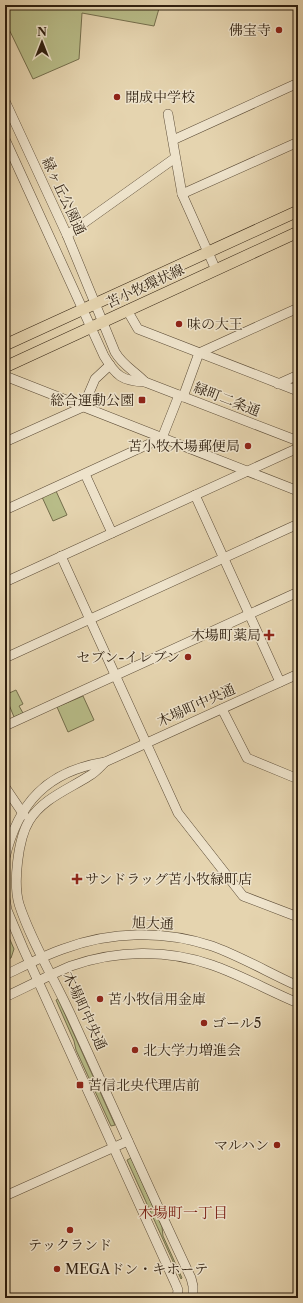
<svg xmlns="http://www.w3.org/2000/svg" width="303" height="1303" viewBox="0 0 303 1303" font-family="'Libre Caslon Text','Noto Serif JP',serif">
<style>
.green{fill:#b8bc88;stroke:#746e4c}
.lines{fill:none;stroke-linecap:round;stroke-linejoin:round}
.minor-casing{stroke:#5c4c37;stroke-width:10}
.major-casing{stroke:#2f1f0f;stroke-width:12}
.minor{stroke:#eee3cb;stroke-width:9}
.major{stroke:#e5d4af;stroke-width:11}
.poi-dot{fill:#8f2418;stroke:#eee3cb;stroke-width:1.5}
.labels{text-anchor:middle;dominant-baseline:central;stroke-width:3;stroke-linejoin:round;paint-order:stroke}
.poi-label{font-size:14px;fill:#2f1f0f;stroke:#eee3cb;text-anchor:start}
.street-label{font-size:14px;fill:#2f1f0f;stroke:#eee3cb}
.neighbourhood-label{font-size:15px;fill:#7a1f14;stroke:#eee3cb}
</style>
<rect width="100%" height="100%" fill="#e5d4af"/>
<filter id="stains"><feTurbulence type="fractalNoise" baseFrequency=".005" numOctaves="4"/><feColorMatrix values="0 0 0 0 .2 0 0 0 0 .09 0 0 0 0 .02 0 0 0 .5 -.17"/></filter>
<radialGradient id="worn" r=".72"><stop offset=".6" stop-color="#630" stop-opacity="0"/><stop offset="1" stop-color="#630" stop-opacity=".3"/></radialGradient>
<!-- green -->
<g class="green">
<polygon points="5,5 160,5 154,26 82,13 79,59 33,79 5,21"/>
<polygon points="56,491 67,515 53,521 42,497"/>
<polygon points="16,690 23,704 19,706 23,713 14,717 5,695"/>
<polygon points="83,696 94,720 68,732 57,707"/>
<polygon points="5,928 14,949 11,958 5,960"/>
<polygon points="58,999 115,1125 111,1126 76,1050 74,1041 56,1000"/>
<polygon points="131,1158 162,1227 163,1236 182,1278 181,1279 127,1160"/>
</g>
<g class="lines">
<defs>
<g id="minor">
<path d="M5 101 67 235 115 352C123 366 135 371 145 382"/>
<polyline points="168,114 182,194 216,270"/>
<path d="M5 139 104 356C116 376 122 381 145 382L298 441"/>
<polyline points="173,140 298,83"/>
<polyline points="182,194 298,142"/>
<polyline points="67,235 175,158"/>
<polyline points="127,310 138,329 298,391"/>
<polyline points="5,376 298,491"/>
<polyline points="278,384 298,375"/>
<polyline points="183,397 199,353 298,308"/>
<polyline points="5,442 83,407 95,379 110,365"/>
<polyline points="85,474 112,533"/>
<polyline points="195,495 280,682"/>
<polyline points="5,510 162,438 179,395"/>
<polyline points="61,556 178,813 243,896 298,917"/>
<polyline points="5,582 298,448"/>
<polyline points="5,658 298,524"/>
<polyline points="222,709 247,758 298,779"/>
<polyline points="5,726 298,592"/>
<path d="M105 762C100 767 95 773 89 776 69 789 42 799 29 821 18 839 13 883 19 904 32 944 57 983 74 1022 113 1107 151 1193 191 1278L193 1286V1298"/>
<polyline points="5,787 24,815"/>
<path d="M5 858C18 803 47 771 105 762L298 674"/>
<polyline points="5,898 7,910 23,948 176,1285 178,1290 177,1298"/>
<path d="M5 975C24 966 43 956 63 949 111 931 164 930 212 946 240 956 271 974 298 986"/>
<path d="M5 997C27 987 49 975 71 966 116 950 167 949 212 965 241 975 269 991 298 1003"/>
<polyline points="5,1196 128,1141"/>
</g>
<g id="major">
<polyline points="5,345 298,211"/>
<polyline points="5,367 298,232"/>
</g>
</defs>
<!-- minor casing -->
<use href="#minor" class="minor-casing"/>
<!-- major casing -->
<use href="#major" class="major-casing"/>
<!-- minor -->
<use href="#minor" class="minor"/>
<!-- major -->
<use href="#major" class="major"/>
</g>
<!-- markers -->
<g class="poi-dot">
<circle cx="279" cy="30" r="4"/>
<circle cx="117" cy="97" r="4"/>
<circle cx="179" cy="324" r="4"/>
<rect x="138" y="396" width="8" height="8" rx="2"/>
<circle cx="248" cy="446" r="4"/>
<path d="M267 629h4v4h4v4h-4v4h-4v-4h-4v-4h4z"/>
<circle cx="188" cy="657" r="4"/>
<path d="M75 873h4v4h4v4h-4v4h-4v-4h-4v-4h4z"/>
<circle cx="100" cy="999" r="4"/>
<circle cx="204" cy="1023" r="4"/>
<circle cx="135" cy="1050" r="4"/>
<rect x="76" y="1081" width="8" height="8" rx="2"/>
<circle cx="277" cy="1145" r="4"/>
<circle cx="70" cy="1230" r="4"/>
<circle cx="57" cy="1269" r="4"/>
</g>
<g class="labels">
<!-- poi labels -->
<g class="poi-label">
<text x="271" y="30" text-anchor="end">佛宝寺</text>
<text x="125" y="97">開成中学校</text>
<text x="187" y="324">味の大王</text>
<text x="134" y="400" text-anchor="end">総合運動公園</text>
<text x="240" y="446" text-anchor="end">苫小牧木場郵便局</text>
<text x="261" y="635" text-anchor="end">木場町薬局</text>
<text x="180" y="657" text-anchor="end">セブン-イレブン</text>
<text x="85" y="879">サンドラッグ苫小牧緑町店</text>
<text x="108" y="999">苫小牧信用金庫</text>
<text x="212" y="1023">ゴール5</text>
<text x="143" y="1050">北大学力増進会</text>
<text x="88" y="1085">苫信北央代理店前</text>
<text x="269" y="1145" text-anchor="end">マルハン</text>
<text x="70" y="1245" text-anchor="middle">テックランド</text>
<text x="65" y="1269">MEGAドン・キホーテ</text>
</g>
<!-- street labels -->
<g class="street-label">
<text transform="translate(64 196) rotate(65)">緑ヶ丘公園通</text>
<text transform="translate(145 286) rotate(-25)">苫小牧環状線</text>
<text transform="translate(227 399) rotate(21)">緑町二条通</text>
<text transform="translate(196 705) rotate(-24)">木場町中央通</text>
<text transform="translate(153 923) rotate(2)">旭大通</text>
<text transform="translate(85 1011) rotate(65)">木場町中央通</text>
</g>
<!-- neighbourhood labels -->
<g class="neighbourhood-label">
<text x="183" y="1212">木場町一丁目</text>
</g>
</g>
<!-- margin -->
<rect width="303" height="1303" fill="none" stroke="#e5d4af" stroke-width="20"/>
<rect x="6" y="6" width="291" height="1291" fill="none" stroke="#2f1f0f" stroke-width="2"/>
<rect x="10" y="10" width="283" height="1283" fill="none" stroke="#2f1f0f"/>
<!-- north arrow -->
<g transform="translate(42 42)" stroke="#eee3cb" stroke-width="3" paint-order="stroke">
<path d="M0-3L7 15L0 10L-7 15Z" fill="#2f1f0f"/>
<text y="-6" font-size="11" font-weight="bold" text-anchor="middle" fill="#2f1f0f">N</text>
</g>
<rect width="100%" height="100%" filter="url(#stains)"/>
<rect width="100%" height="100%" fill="url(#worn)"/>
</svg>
